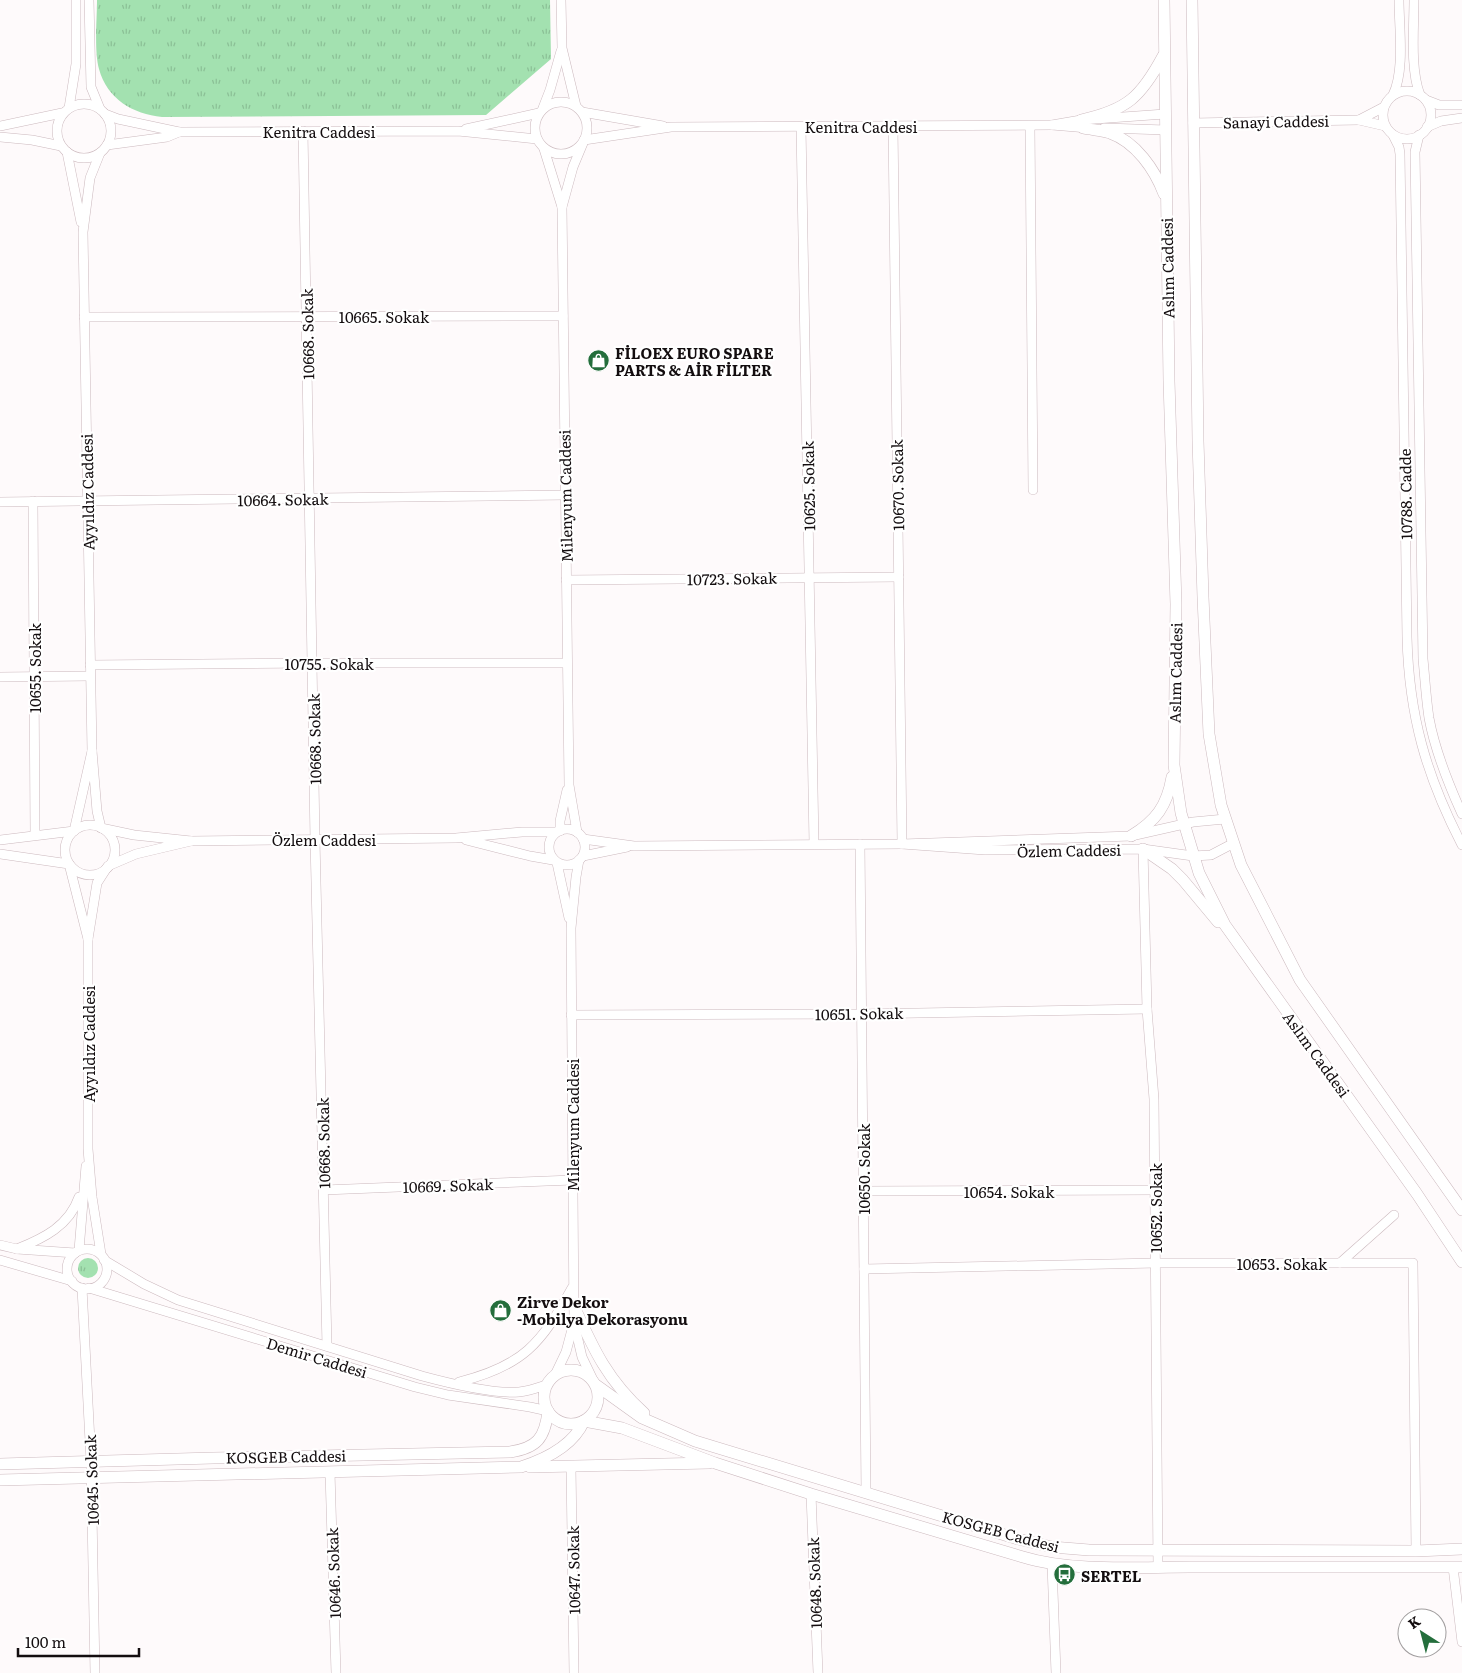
<svg xmlns="http://www.w3.org/2000/svg" width="1462" height="1673" viewBox="0 0 1462 1673" font-family="Literata,serif">
<style>
.grass{fill:url(#grass-tufts)}
.lines{fill:none;stroke-linecap:round;stroke-linejoin:round}
.minor-casing{stroke:#ccb9be;stroke-width:10}
.major-casing{stroke:#ccb9be;stroke-width:12}
.minor{stroke:#fff;stroke-width:9}
.major{stroke:#fff;stroke-width:11}
.labels{text-anchor:middle;dominant-baseline:central;stroke-width:4.5;stroke-linejoin:round;paint-order:stroke}
.street-label{font-size:15px;fill:#130d0f;stroke:#fff}
.poi-label{font-size:15px;font-weight:bold;fill:#130d0f;stroke:#fff;text-anchor:start}
</style>
<defs>
<pattern id="grass-tufts" width="24" height="20" patternUnits="userSpaceOnUse" patternTransform="scale(1.25)"><rect width="24" height="20" fill="#a3e1b0"/><path d="M3 7l-1-3M5 7V3M7 7l1-3M15 17l-1-3M17 17v-4M19 17l1-3" fill="none" stroke="#8bc096"/></pattern>
</defs>
<rect width="100%" height="100%" fill="#fefafb"/>
<!-- grass -->
<g class="grass">
<path d="M97 0H550L551 59 486 115 162 117C133 114 107 99 99 69 94 50 97 20 97 0Z"/>
<circle cx="88" cy="1268" r="10"/>
</g>
<g class="lines">
<defs>
<g id="minor">
<polyline points="89,0 91,87 100,109"/>
<polyline points="561,0 562,48 576,106"/>
<path d="M1414 0C1414 28 1410 69 1420 95"/>
<circle cx="1407" cy="115" r="24"/>
<path d="M1393 95C1405 70 1399 28 1399 0"/>
<polyline points="1426,100 1439,105 1462,105"/>
<circle cx="561" cy="128" r="26"/>
<circle cx="84" cy="131" r="27"/>
<polyline points="1384,107 1359,120 1385,126"/>
<polyline points="69,108 76,64 76,0"/>
<polyline points="543,108 550,90 561,51"/>
<polyline points="582,112 663,126"/>
<polyline points="105,114 118,119 179,132 458,131 537,139"/>
<polyline points="1193,123 1359,120"/>
<polyline points="0,126 62,113"/>
<polyline points="1030,126 1033,490"/>
<polyline points="801,127 814,844"/>
<polyline points="1427,127 1441,121 1462,118"/>
<polyline points="1088,128 1052,125 1081,120 1165,114"/>
<polyline points="1104,128 1166,130"/>
<polyline points="466,129 539,113"/>
<polyline points="303,131 315,840 327,1346"/>
<path d="M1393 135 1399 147 1400 154 1407 637C1409 716 1426 775 1462 845"/>
<path d="M1419 135 1415 152 1423 659C1425 679 1426 698 1429 718 1435 751 1448 783 1462 814"/>
<polyline points="0,137 32,140 61,146"/>
<polyline points="584,140 671,127 1052,125"/>
<polyline points="107,145 167,137 179,132"/>
<polyline points="544,149 562,207"/>
<polyline points="67,152 81,222"/>
<polyline points="84,317 563,316"/>
<polyline points="33,501 35,835"/>
<polyline points="0,502 565,495"/>
<polyline points="566,580 899,577"/>
<polyline points="90,665 312,663 567,663"/>
<polyline points="0,677 90,676"/>
<polyline points="92,751 83,232 90,178 100,153"/>
<polyline points="1225,819 1193,822 1131,836 902,844 985,850 1143,849 1193,856 1211,855 1232,844"/>
<circle cx="90" cy="850" r="25"/>
<circle cx="567" cy="847" r="18"/>
<polyline points="560,831 560,821 567,790"/>
<polyline points="577,832 569,785 562,207 573,167 583,143"/>
<polyline points="583,839 634,846 902,844 893,126"/>
<polyline points="0,840 74,831 92,751 97,811 101,828 134,835 191,841 136,854 108,866 97,883 88,939 69,864 0,854"/>
<polyline points="466,840 530,856 553,860"/>
<polyline points="191,841 456,838 522,832 556,832"/>
<polyline points="860,844 866,1493"/>
<polyline points="1143,849 1147,1009 1154,1099 1158,1567"/>
<polyline points="583,856 627,847"/>
<polyline points="557,863 569,918"/>
<polyline points="88,939 88,1149 92,1197 101,1254"/>
<polyline points="571,1015 861,1014 1147,1009"/>
<polyline points="324,1190 573,1180"/>
<polyline points="863,1191 1155,1190"/>
<polyline points="0,1245 17,1249 75,1253"/>
<path d="M17 1249C44 1238 69 1226 79 1197"/>
<circle cx="87" cy="1269" r="20"/>
<polyline points="79,1250 86,1166"/>
<polyline points="0,1260 72,1281"/>
<path d="M104 1260 144 1284 178 1300 422 1376C448 1383 494 1394 519 1392 529 1391 537 1388 546 1385"/>
<polyline points="1340,1263 1394,1215"/>
<polyline points="864,1269 1156,1263 1413,1263 1416,1551"/>
<polyline points="82,1288 91,1461 95,1673"/>
<polyline points="89,1288 415,1387 448,1395 530,1407 548,1411"/>
<polyline points="575,1327 582,1357 593,1380"/>
<polyline points="555,1375 566,1352 574,1322 571,928 576,877 579,860"/>
<path d="M459 1382C523 1366 541 1344 572 1288"/>
<polyline points="571,1467 574,1673"/>
<polyline points="330,1472 336,1673"/>
<polyline points="811,1494 818,1673"/>
<polyline points="1052,1564 1056,1673"/>
<polyline points="1453,1567 1462,1642"/>
</g>
<g id="major">
<polyline points="1164,0 1169,381 1176,604 1174,765 1181,813 1199,873 1225,925 1417,1194 1462,1262"/>
<polyline points="1192,0 1198,441 1203,597 1209,734 1221,805 1241,865 1300,980 1462,1210"/>
<path d="M1081 120C1127 110 1141 97 1163 56"/>
<path d="M1083 128C1092 130 1102 130 1110 133 1136 142 1155 170 1164 194"/>
<path d="M1131 836C1156 821 1167 806 1172 777"/>
<polyline points="1143,849 1172,869 1183,880 1218,922"/>
<path d="M573 1304C593 1348 607 1380 644 1413"/>
<circle cx="571" cy="1397" r="27"/>
<polyline points="596,1385 642,1418 695,1441 1018,1539 1052,1547 1089,1550 1416,1551 1462,1549"/>
<path d="M0 1464 213 1458 510 1452C537 1448 545 1438 548 1411"/>
<polyline points="530,1467 709,1463"/>
<path d="M0 1480 521 1467C546 1459 573 1446 584 1421L622 1428 715 1463 811 1494 1023 1557C1072 1572 1137 1567 1189 1567 1280 1567 1371 1567 1462 1567"/>
</g>
</defs>
<!-- minor casing -->
<use href="#minor" class="minor-casing"/>
<!-- major casing -->
<use href="#major" class="major-casing"/>
<!-- minor -->
<use href="#minor" class="minor"/>
<!-- major -->
<use href="#major" class="major"/>
</g>
<!-- icons -->
<defs>
<symbol id="shop-disc" viewBox="-11 -11 22 22"><circle r="9.5" fill="#246e3c" stroke="#fff"/><path d="M-5-2.5h2.3a2.7 3.5 0 0 1 5.4 0H5L5.5 6h-11ZM-1.5-2.5h3a1.5 2.3 0 0 0-3 0Z" fill="#fff"/></symbol>
<symbol id="bus-disc" viewBox="-11 -11 22 22"><circle r="9.5" fill="#246e3c" stroke="#fff"/><path d="M-5-6H5V4H4V6H2V4H-2V6H-4V4H-5ZM-3.5-4V0h7V-4ZM-3.5 1.2v1.5H-2V1.2ZM2 1.2v1.5H3.5V1.2Z" fill="#fff"/></symbol>
</defs>
<g fill-rule="evenodd">
<use href="#shop-disc" x="586" y="348" width="25" height="25"/>
<use href="#shop-disc" x="488" y="1298" width="25" height="25"/>
<use href="#bus-disc" x="1052" y="1562" width="25" height="25"/>
</g>
<g class="labels">
<!-- street labels -->
<g class="street-label">
<text transform="translate(1276 121) rotate(-1)">Sanayi Caddesi</text>
<text x="861" y="126">Kenitra Caddesi</text>
<text x="319" y="131">Kenitra Caddesi</text>
<text transform="translate(1167 268) rotate(-91)">Aslım Caddesi</text>
<text x="384" y="316">10665. Sokak</text>
<text transform="translate(307 334) rotate(-91)">10668. Sokak</text>
<text transform="translate(897 485) rotate(-91)">10670. Sokak</text>
<text transform="translate(808 486) rotate(-91)">10625. Sokak</text>
<text transform="translate(87 492) rotate(-91)">Ayyıldız Caddesi</text>
<text transform="translate(1405 494) rotate(-91)">10788. Cadde</text>
<text transform="translate(565 496) rotate(-91)">Milenyum Caddesi</text>
<text transform="translate(283 499) rotate(-1)">10664. Sokak</text>
<text transform="translate(732 578) rotate(-1)">10723. Sokak</text>
<text x="329" y="663">10755. Sokak</text>
<text transform="translate(34 668) rotate(-90)">10655. Sokak</text>
<text transform="translate(1175 673) rotate(-89)">Aslım Caddesi</text>
<text transform="translate(314 739) rotate(-91)">10668. Sokak</text>
<text x="324" y="839">Özlem Caddesi</text>
<text transform="translate(1069 850) rotate(-1)">Özlem Caddesi</text>
<text transform="translate(859 1013) rotate(-1)">10651. Sokak</text>
<text transform="translate(88 1044) rotate(-90)">Ayyıldız Caddesi</text>
<text transform="translate(1317 1054) rotate(54)">Aslım Caddesi</text>
<text transform="translate(572 1125) rotate(-90)">Milenyum Caddesi</text>
<text transform="translate(323 1143) rotate(-91)">10668. Sokak</text>
<text transform="translate(863 1169) rotate(-90)">10650. Sokak</text>
<text transform="translate(448 1185) rotate(-2)">10669. Sokak</text>
<text x="1009" y="1191">10654. Sokak</text>
<text transform="translate(1155 1208) rotate(-90)">10652. Sokak</text>
<text x="1282" y="1263">10653. Sokak</text>
<text transform="translate(317 1357) rotate(17)">Demir Caddesi</text>
<text transform="translate(286 1456) rotate(-1)">KOSGEB Caddesi</text>
<text transform="translate(91 1480) rotate(-92)">10645. Sokak</text>
<text transform="translate(1001 1531) rotate(15)">KOSGEB Caddesi</text>
<text transform="translate(573 1570) rotate(-91)">10647. Sokak</text>
<text transform="translate(333 1573) rotate(-92)">10646. Sokak</text>
<text transform="translate(814 1583) rotate(-92)">10648. Sokak</text>
</g>
<!-- poi labels -->
<g class="poi-label">
<text x="615" y="352">FİLOEX EURO SPARE<tspan x="615" dy="17">PARTS &amp; AİR FİLTER</tspan></text>
<text x="517" y="1301">Zirve Dekor<tspan x="517" dy="17">-Mobilya Dekorasyonu</tspan></text>
<text x="1081" y="1575">SERTEL</text>
</g>
</g>
<!-- north arrow -->
<g transform="translate(1422 1633) rotate(324)"><circle r="24" fill="#ffffff" stroke="#a19e9f"/>
<path d="M0-4L9 19L0 12L-9 19Z" fill="#246e3c"/>
<text y="-8" font-size="14" font-weight="bold" text-anchor="middle" fill="#130d0f">K</text>
</g>
<!-- scale -->
<path d="M18 1648v8h121v-8" fill="none" stroke="#130d0f" stroke-width="2.5"/>
<text x="25" y="1648" font-size="15" fill="#130d0f" stroke="#ffffff" stroke-width="4" paint-order="stroke">100 m</text>
</svg>
